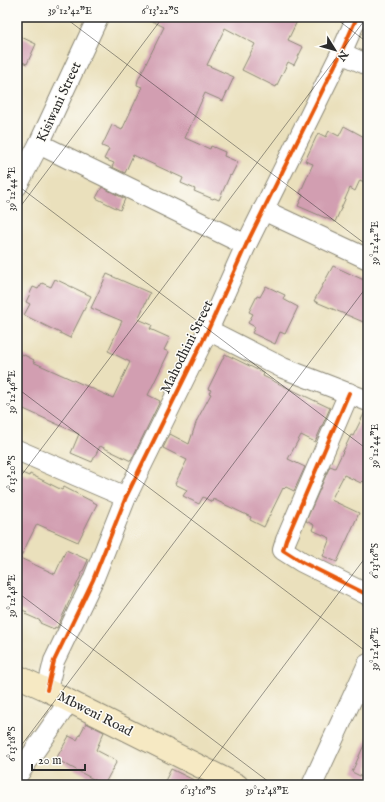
<svg xmlns="http://www.w3.org/2000/svg" width="385" height="802" viewBox="0 0 385 802" font-family="'IM FELL English',serif">
<style>
.building{fill:#d29eb1}
.lines{fill:none;stroke-linecap:round;stroke-linejoin:round}
.street-casing{stroke:#8a8674;stroke-width:22}
.secondary-casing{stroke:#8a8674;stroke-width:24}
.street{stroke:#fff;stroke-width:20}
.secondary{stroke:#f6e9c3;stroke-width:22}
.cycleway-casing{stroke:#fdfcf7;stroke-width:6}
.cycleway{stroke:#e8590c;stroke-width:4}
.ticks{fill:none;stroke:#2b2b2b;stroke-width:1;stroke-opacity:0.45}
.labels{text-anchor:middle;dominant-baseline:central;stroke-width:3;stroke-linejoin:round;paint-order:stroke}
.street-label{font-size:14px;fill:#2b2b2b;stroke:#fdfcf7}
.neatline{fill:none;stroke:#2b2b2b;stroke-width:1.5}
.ticks-label{font-size:10px;text-anchor:middle;fill:#2b2b2b}
</style>
<rect width="100%" height="100%" fill="#fdfcf7"/>
<filter id="ink" filterUnits="userSpaceOnUse"><feTurbulence type="fractalNoise" baseFrequency=".025" numOctaves="2"/><feDisplacementMap in="SourceGraphic" scale="8" xChannelSelector="R" yChannelSelector="G"/><feConvolveMatrix kernelMatrix="1 2 1 2 8 2 1 2 1" color-interpolation-filters="sRGB"/></filter>
<filter id="wash" filterUnits="userSpaceOnUse"><feTurbulence type="fractalNoise" baseFrequency=".012" numOctaves="4" result="noise"/><feDisplacementMap in="SourceGraphic" scale="16" xChannelSelector="R" yChannelSelector="G"/><feGaussianBlur stdDeviation="0.9" result="paint"/><feColorMatrix in="noise" values="0 0 0 0 0 0 0 0 0 0 0 0 0 0 0 0 0 1.4 0 .05"/><feComposite in="paint" operator="in"/></filter>
<g filter="url(#wash)">
<rect width="100%" height="100%" fill="#eae0bc"/>
<g id="blocks">
<!-- building -->
<g class="building">
<polygon points="144,17 299,17 288,40 303,47 294,65 288,62 276,87 242,70 255,44 225,28 207,65 234,77 223,101 205,93 185,138 210,149 211,146 225,152 224,156 238,162 231,176 230,175 219,200 214,198 213,199 194,191 195,189 181,183 183,178 133,155 125,173 112,167 114,163 104,159 109,149 102,146 112,125 122,130 142,87 137,85 138,80 164,27"/>
<polygon points="17,35 36,44 27,64 17,60"/>
<polygon points="344,126 368,139 368,184 360,180 355,191 350,188 335,222 298,206 303,195 300,193 313,164 305,161 318,133 326,137 329,131 339,136"/>
<polygon points="102,187 125,199 120,210 96,198"/>
<polygon points="333,266 364,280 368,283 368,324 314,301"/>
<polygon points="107,274 150,293 138,319 152,325 150,329 170,338 164,350 169,352 148,395 160,401 131,461 100,446 92,462 71,453 79,434 17,406 17,363 22,354 34,360 33,362 113,398 130,362 108,351 122,321 91,308"/>
<polygon points="55,279 91,296 70,338 24,315 30,304 26,302 33,287 38,289 42,283 51,287"/>
<polygon points="266,286 285,295 283,299 298,307 285,334 280,332 275,344 252,333 255,327 248,323 253,314 249,312 257,296 260,297"/>
<polygon points="225,354 264,373 263,376 330,408 315,442 301,435 288,459 305,467 294,491 286,487 284,489 283,488 264,527 250,520 251,517 213,499 212,502 203,497 199,504 183,496 187,490 175,484 187,460 163,448 170,434 189,444 197,420 211,394 209,393 211,390 208,389"/>
<polygon points="365,412 368,412 368,483 363,481 361,483 344,475 331,500 359,513 337,562 323,556 330,538 312,530 314,525 306,521 330,466 335,468 351,435 353,436"/>
<polygon points="17,471 29,476 30,474 62,490 64,487 97,504 78,542 37,524 20,558 55,574 66,550 88,560 57,628 55,627 54,629 40,623 41,621 25,614 27,612 17,608"/>
<polygon points="86,723 104,732 96,750 117,761 104,785 56,759 69,736 77,740"/>
<polygon points="368,736 368,780 352,772"/>
<polygon points="171,769 204,785 163,785"/>
</g>
</g>
</g>
<g filter="url(#ink)">
<use href="#blocks" fill-opacity="0" stroke="#8a8674" stroke-width="1"/>
<g class="lines">
<defs>
<g id="street">
<polyline points="341,53 368,65"/>
<polyline points="39,144 246,245"/>
<polyline points="17,186 39,144 98,17"/>
<polyline points="263,210 368,259"/>
<polyline points="208,330 283,368 368,401"/>
<polyline points="349,393 286,540 283,550 302,562 368,595"/>
<polyline points="17,450 126,497"/>
<polyline points="47,690 54,661 93,580 126,497 208,330 246,245 341,53 357,17"/>
<polyline points="17,776 61,713 69,700"/>
<polyline points="312,785 368,664"/>
</g>
<polyline id="secondary" points="17,676 47,690 237,785"/>
</defs>
<!-- street casing -->
<use href="#street" class="street-casing"/>
<!-- secondary casing -->
<use href="#secondary" class="secondary-casing"/>
<!-- street -->
<use href="#street" class="street"/>
<!-- secondary -->
<use href="#secondary" class="secondary"/>
<defs>
<g id="cycleway">
<polyline points="349,393 286,540 283,550 302,562 368,595"/>
<polyline points="47,690 54,661 93,580 126,497 208,330 246,245 341,53 357,17"/>
</g>
</defs>
<!-- cycleway casing -->
<use href="#cycleway" class="cycleway-casing"/>
<!-- cycleway -->
<use href="#cycleway" class="cycleway"/>
</g>
</g>
<!-- ticks -->
<path class="ticks" d="M64 17 368 246M334 17 368 43M17 185 368 450M17 211 163 17M17 388 368 653M17 481 367 17M17 592 273 785M17 751 368 285M194 785 368 554"/>
<g class="labels">
<!-- street labels -->
<g class="street-label">
<text transform="translate(59 102) rotate(-65)">Kisiwani Street</text>
<text transform="translate(187 347) rotate(-64)">Mahodhini Street</text>
<text transform="translate(95 714) rotate(27)">Mbweni Road</text>
</g>
</g>
<!-- margin -->
<rect width="385" height="802" fill="none" stroke="#fdfcf7" stroke-width="44"/>
<!-- north arrow -->
<g transform="translate(335 50) rotate(127)" stroke="#fdfcf7" stroke-width="3" paint-order="stroke">
<path d="M0-3L7 15L0 10L-7 15Z" fill="#2b2b2b"/>
<text y="-6" font-size="11" font-weight="bold" text-anchor="middle" fill="#2b2b2b">N</text>
</g>
<!-- scale -->
<path d="M32 764v6h53v-6" fill="none" stroke="#2b2b2b" stroke-width="2"/>
<text x="38" y="764" font-size="12" fill="#2b2b2b" stroke="#fdfcf7" stroke-width="3" paint-order="stroke">20 m</text>
<rect x="22" y="22" width="341" height="758" class="neatline"/>
<g class="ticks-label">
<text x="70" y="14">39°12'42"E</text>
<text x="160" y="14">6°13'22"S</text>
<text transform="translate(11 189) rotate(-90)" y="4">39°12'44"E</text>
<text transform="translate(374 243) rotate(-90)" y="4">39°12'42"E</text>
<text transform="translate(11 392) rotate(-90)" y="4">39°12'46"E</text>
<text transform="translate(374 446) rotate(-90)" y="4">39°12'44"E</text>
<text transform="translate(11 474) rotate(-90)" y="4">6°13'20"S</text>
<text transform="translate(374 561) rotate(-90)" y="4">6°13'16"S</text>
<text transform="translate(11 596) rotate(-90)" y="4">39°12'48"E</text>
<text transform="translate(374 649) rotate(-90)" y="4">39°12'46"E</text>
<text transform="translate(11 744) rotate(-90)" y="4">6°13'18"S</text>
<text x="198" y="794">6°13'16"S</text>
<text x="267" y="794">39°12'48"E</text>
</g>
</svg>
